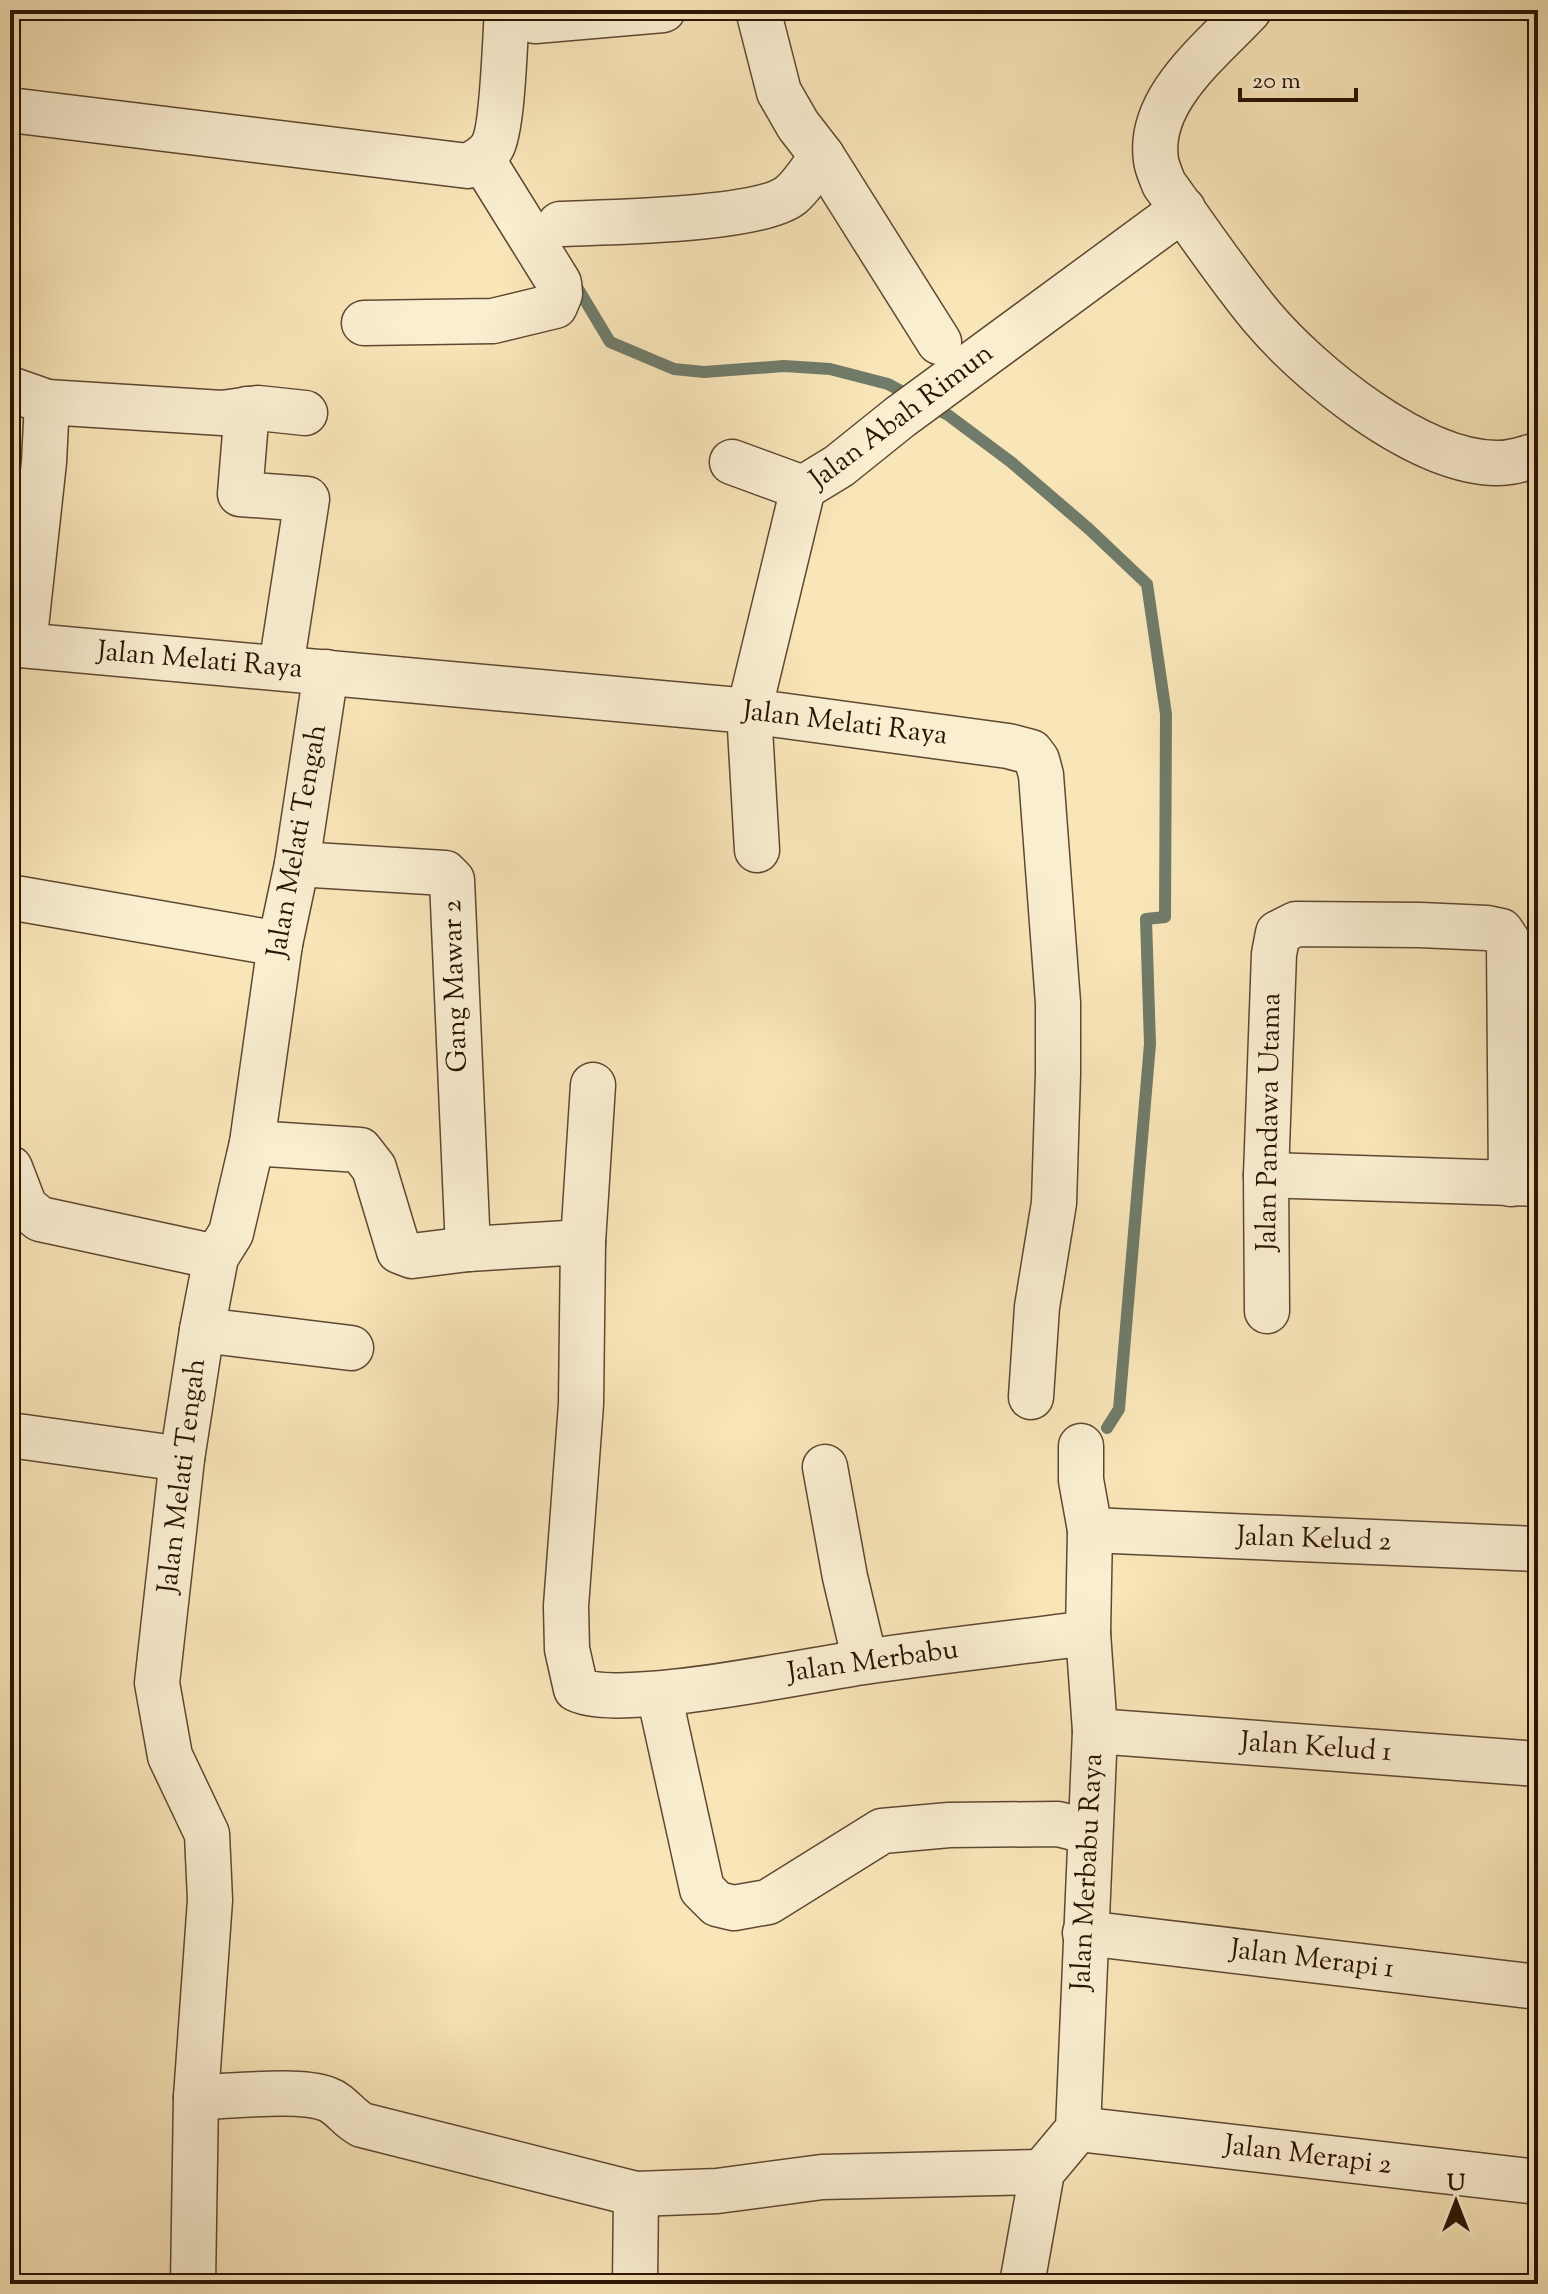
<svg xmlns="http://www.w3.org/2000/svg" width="1548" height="2294" viewBox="0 0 1548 2294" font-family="'Sorts Mill Goudy',serif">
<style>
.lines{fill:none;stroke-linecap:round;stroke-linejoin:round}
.stream{stroke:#707b69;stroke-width:12}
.minor-casing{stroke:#5e4832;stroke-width:47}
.minor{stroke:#faeed1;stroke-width:44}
.labels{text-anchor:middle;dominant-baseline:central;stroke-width:6;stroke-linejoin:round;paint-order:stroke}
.street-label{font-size:28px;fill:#2a1405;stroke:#faeed1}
</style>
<rect width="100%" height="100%" fill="#f8e5b8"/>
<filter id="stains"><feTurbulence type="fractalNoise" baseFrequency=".0025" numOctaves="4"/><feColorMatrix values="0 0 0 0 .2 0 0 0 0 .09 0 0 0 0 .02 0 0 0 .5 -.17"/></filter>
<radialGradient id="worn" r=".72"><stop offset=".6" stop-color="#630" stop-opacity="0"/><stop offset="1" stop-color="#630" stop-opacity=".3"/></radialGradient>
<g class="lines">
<!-- stream -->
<g class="stream">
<polyline points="574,282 610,342 674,369 704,372 784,366 830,369 888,384 914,398"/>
<polyline points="930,406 948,415 1011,462 1089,529 1147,584 1166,714 1165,917 1146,919 1150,1044 1119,1409 1107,1428"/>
</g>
<defs>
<g id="minor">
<polyline points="758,10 779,92 798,125 822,156 939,342"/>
<path d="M1249 10C1212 50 1147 99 1156 160 1157 168 1161 176 1164 184 1196 228 1227 275 1262 317 1311 375 1418 462 1496 463 1510 464 1525 458 1538 455"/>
<polyline points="535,21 663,10"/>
<path d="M10 110 468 166C477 161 486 157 492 147 503 129 505 36 507 10"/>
<path d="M560 224C607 222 759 221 791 195 803 185 813 168 822 156"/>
<polyline points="364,323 493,321 555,306 560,294 559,283 482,159"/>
<polyline points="10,389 47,402"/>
<polyline points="247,409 240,494 307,499 281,667"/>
<polyline points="732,462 803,488"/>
<polyline points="10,644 749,711 1008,746 1031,752 1037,760 1041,775 1058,1003 1058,1074 1054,1203 1037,1307 1031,1397"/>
<polyline points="24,645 44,462 47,402 222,413 258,408 305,413"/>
<polyline points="757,850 749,711 803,488 839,466 900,417 1183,209"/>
<polyline points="297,864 445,873 452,880 468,1249"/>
<polyline points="15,898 280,944"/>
<path d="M593 1085 583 1242 581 1404 566 1606 567 1649 576 1689C618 1711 807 1670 864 1662 938 1651 1013 1643 1088 1633"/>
<polyline points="252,1143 360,1150 374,1168 399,1251 412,1256 468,1249 583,1242"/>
<polyline points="10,1168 25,1207 40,1219 216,1257"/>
<polyline points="1266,1175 1538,1184"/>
<polyline points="1267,1311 1266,1175 1274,954 1278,933 1296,924 1420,925 1487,928 1501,931 1509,943 1511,1184"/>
<polyline points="202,1330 351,1348"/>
<polyline points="10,1435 182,1459"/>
<polyline points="825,1467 845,1577 865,1661"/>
<polyline points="1090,1530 1538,1549"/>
<polyline points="659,1694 702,1889 717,1904 734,1908 768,1902 882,1831 949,1825 1058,1824 1090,1832"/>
<polyline points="1095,1731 1538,1764"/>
<polyline points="1085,1933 1538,1987"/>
<path d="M196 2097C230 2097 298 2088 327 2099 341 2104 348 2118 362 2125L636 2194 717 2191 822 2177 1042 2172"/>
<polyline points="1078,2129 1538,2182"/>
<polyline points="193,2284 196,2097 210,1900 207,1834 170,1756 157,1683 182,1459 202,1330 216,1257 231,1233 252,1143 280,944 297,864 326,672"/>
<polyline points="635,2284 636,2194"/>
<polyline points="1022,2284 1042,2172 1078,2129 1095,1731 1088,1633 1090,1530 1081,1480 1081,1446"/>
</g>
</defs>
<!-- minor casing -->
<use href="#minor" class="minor-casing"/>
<!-- minor -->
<use href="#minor" class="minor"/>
</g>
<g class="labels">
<!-- street labels -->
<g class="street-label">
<text transform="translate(902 417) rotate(-37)">Jalan Abah Rimun</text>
<text transform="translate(200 661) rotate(5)">Jalan Melati Raya</text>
<text transform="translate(845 724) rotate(7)">Jalan Melati Raya</text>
<text transform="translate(298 841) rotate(-80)">Jalan Melati Tengah</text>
<text transform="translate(456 986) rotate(-92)">Gang Mawar 2</text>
<text transform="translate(1270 1122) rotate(-89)">Jalan Pandawa Utama</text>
<text transform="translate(183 1476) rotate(-83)">Jalan Melati Tengah</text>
<text transform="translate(1314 1540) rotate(2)">Jalan Kelud 2</text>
<text transform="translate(873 1662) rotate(-8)">Jalan Merbabu</text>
<text transform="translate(1316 1748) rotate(4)">Jalan Kelud 1</text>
<text transform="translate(1088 1872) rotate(-87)">Jalan Merbabu Raya</text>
<text transform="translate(1312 1960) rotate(7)">Jalan Merapi 1</text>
<text transform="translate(1308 2156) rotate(7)">Jalan Merapi 2</text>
</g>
</g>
<!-- margin -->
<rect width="1548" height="2294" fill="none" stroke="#f8e5b8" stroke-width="40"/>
<rect x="12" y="12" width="1524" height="2270" fill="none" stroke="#2a1405" stroke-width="4"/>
<rect x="20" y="20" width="1508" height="2254" fill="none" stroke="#2a1405" stroke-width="2"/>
<!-- north arrow -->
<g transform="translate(1456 2202)" stroke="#faeed1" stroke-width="6" paint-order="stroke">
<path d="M0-6L14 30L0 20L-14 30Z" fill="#2a1405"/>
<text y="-12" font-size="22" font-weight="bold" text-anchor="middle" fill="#2a1405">U</text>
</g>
<!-- scale -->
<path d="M1240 88v12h116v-12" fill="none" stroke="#2a1405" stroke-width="4"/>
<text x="1252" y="88" font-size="24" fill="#2a1405" stroke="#faeed1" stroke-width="6" paint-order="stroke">20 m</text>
<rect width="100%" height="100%" filter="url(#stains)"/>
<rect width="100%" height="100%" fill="url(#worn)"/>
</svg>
